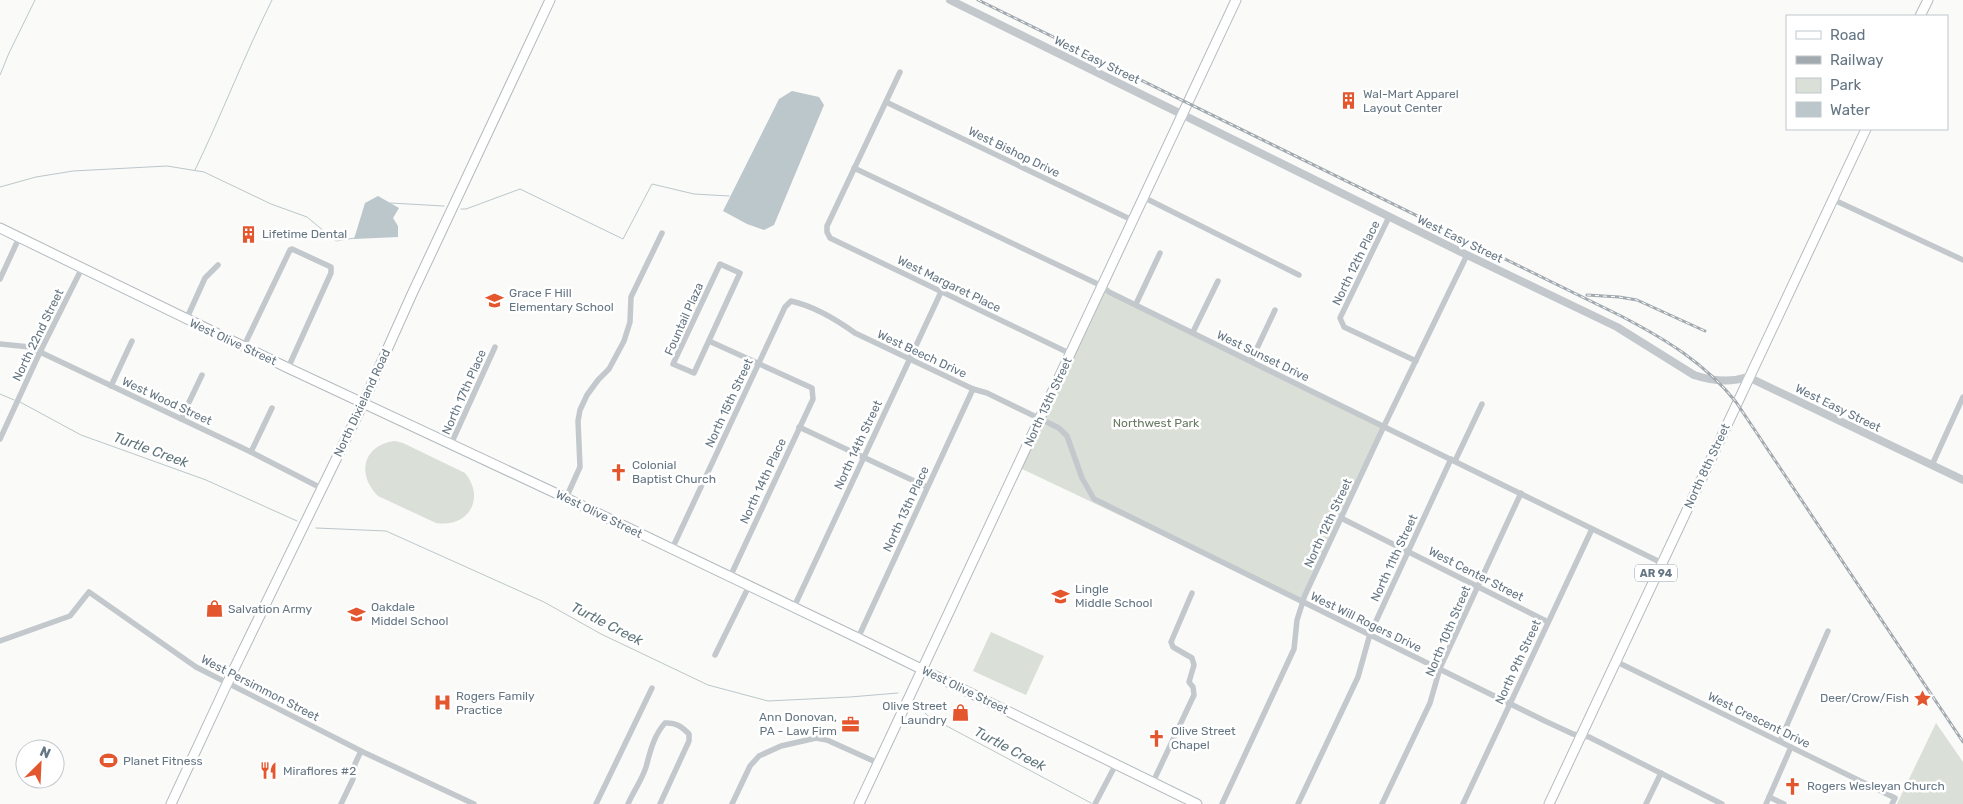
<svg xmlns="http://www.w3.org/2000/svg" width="1963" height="804" viewBox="0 0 1963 804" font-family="Rubik,sans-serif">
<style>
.green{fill:#dadfd7}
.water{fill:#bbc7cb}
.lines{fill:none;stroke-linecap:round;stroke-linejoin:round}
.stream{stroke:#bbc7cb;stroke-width:1}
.secondary-casing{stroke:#b3babf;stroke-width:11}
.primary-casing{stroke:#b5babe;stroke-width:11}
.minor{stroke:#c3c8cc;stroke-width:5.5}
.tertiary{stroke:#c3c8cc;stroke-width:8}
.secondary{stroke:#fff;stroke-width:9}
.primary{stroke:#fff;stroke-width:9}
.rail-casing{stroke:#a2aab0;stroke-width:3}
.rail{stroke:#fff;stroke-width:1;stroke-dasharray:4;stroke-linecap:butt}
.labels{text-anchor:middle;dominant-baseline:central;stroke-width:5;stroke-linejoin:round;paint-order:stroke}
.shield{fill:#fff;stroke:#939fa8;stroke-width:1}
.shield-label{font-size:11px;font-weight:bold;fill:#657683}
.street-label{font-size:12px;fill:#657683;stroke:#fff}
.poi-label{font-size:12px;fill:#657683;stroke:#fff;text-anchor:start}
.park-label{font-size:12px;fill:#687a64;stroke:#fff}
.water-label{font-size:14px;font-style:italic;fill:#60757c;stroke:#fff}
</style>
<rect width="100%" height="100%" fill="#fafaf8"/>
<!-- green -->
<g class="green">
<polygon points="1102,286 1384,426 1302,602 1018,467"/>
<path d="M395 441 403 443 465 473C486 499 468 528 436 523L378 496C356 474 363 445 395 441Z"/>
<polygon points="991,632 1044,656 1026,695 973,671"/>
<polygon points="1936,723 1963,762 1963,804 1897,804"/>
</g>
<!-- water -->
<g class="water">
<polygon points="792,91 819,97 824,105 774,225 764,230 747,224 723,211 779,99"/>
<polygon points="378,196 399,208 393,218 398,226 398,237 354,239 365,203"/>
</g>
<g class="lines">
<!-- stream -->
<g class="stream">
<polyline points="0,75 9,53 35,0"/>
<path d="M195 170C222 114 244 56 272 0"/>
<polyline points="0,187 36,177 73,171 167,166 204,172 271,204 307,217 336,241 355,238"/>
<polyline points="390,203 444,206"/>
<polyline points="461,209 466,209 520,189 623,239 652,184 694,194 729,196"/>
<polyline points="0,394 14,400"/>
<polyline points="20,402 81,435 206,480 297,521"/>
<polyline points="316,528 386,531 544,602 601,634 708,685 768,701 850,697 898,693"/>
<polyline points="922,710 928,716 1091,803"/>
</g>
<defs>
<g id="secondary">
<polyline points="0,228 288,368 566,498 858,638 1197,804"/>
<polyline points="171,804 232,673 360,410 412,294 550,0"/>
<polyline points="859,804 1236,0"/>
</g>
<g id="primary">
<polyline points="1920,16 1928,0"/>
<polyline points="1549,804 1866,129"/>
</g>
</defs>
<!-- secondary casing -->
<use href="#secondary" class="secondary-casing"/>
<!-- primary casing -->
<use href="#primary" class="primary-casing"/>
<!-- minor -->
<g class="minor">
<polyline points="900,72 827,226 827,232 830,238 1071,354"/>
<polyline points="886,102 1132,220"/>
<polyline points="854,168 1102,286 1109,292 1662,563"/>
<polyline points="1143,197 1299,275"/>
<polyline points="1832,199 1963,260"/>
<polyline points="1389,217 1340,318 1344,327 1416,361"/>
<polygon points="720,264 740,273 694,373 673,364"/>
<polyline points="0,279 19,238"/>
<polyline points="1136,304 1160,253"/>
<polyline points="186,320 205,278 218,265"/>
<polyline points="1193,332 1218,281"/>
<polyline points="709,341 812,388 813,399 730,577"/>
<polyline points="0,344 30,347 40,352 251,452 321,488"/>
<polyline points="244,346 290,250 292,249 331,267 331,273 288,368"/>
<polyline points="1251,361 1275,310"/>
<polyline points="111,386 132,341"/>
<polyline points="181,419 202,375"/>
<polyline points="799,427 927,487"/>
<polyline points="0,439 40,352 82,268"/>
<polyline points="451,444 495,347"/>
<polyline points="251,452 272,408"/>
<polyline points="1455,461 1482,404"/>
<polyline points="1932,465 1963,397"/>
<polyline points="566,498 580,467 578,421 580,410 587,395 598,380 609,369 624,341 630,322 631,297 662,233"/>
<polyline points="1341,518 1548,622"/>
<path d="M672 549 785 307 791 301C813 306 837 320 855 333L973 389 987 393 1059 428 1067 436 1082 478 1094 499 1545 721 1573 734 1589 737 1722 804"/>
<polyline points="794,607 941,292"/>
<polyline points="858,638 973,389"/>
<polyline points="0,641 70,616 89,592 196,667 363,752 474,804"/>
<polyline points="715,655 749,586"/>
<polyline points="1615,661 1895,798 1892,804"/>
<polyline points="1780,741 1828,631"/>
<polyline points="1153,782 1194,695 1193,687 1189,682 1194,665 1192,658 1173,647 1171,642 1192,593"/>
<polyline points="1769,797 1784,804"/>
<polyline points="341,804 353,779 355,764 361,751"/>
<polyline points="596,804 652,688"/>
<path d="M628 804C633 792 642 780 646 767 650 752 654 735 665 723 676 722 682 727 689 734V741L660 804"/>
<polyline points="732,804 750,766 759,756 781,746 816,738 827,740 878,763"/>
<polyline points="1095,804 1116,764"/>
<polyline points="1222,804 1294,649 1297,620 1305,595 1384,426 1467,255"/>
<polyline points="1298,804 1358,677 1370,634 1451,459"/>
<polyline points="1382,804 1430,703 1440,668 1521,493"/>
<polyline points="1463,804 1592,529"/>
<polyline points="1646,804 1661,773"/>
<polyline points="1766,804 1791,747"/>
</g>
<!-- tertiary -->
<path class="tertiary" d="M950 0 1467 255 1617 327 1694 375C1712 381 1729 383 1748 377L1963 480"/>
<!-- secondary -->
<use href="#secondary" class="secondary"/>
<!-- primary -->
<use href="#primary" class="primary"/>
<defs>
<g id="rail">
<path d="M978 0 1621 316C1665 339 1705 363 1736 402L1963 742"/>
<polyline points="1587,295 1619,297 1637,300 1705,331"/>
</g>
</defs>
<!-- rail casing -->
<use href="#rail" class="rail-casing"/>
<!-- rail -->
<use href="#rail" class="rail"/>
</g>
<!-- icons -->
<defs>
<symbol id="building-bare" viewBox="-9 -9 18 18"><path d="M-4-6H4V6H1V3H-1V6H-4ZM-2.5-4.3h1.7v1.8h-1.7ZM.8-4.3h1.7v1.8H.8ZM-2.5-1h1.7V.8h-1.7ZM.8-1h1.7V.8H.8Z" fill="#e4572e" stroke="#fff" stroke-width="2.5" paint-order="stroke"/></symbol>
<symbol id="school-bare" viewBox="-9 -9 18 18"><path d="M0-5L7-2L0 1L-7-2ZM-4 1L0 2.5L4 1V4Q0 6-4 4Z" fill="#e4572e" stroke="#fff" stroke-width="2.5" paint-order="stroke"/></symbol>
<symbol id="church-bare" viewBox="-9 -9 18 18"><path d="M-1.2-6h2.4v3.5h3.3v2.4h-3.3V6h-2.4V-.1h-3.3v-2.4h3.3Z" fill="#e4572e" stroke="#fff" stroke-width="2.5" paint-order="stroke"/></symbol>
<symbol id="shop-bare" viewBox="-9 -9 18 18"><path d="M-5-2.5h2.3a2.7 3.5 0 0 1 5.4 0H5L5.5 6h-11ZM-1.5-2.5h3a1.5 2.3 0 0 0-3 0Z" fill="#e4572e" stroke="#fff" stroke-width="2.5" paint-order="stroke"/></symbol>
<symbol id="sight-bare" viewBox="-9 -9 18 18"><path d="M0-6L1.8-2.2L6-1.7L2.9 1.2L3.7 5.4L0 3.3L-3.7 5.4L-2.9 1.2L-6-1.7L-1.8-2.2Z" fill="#e4572e" stroke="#fff" stroke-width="2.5" paint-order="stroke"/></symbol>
<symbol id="hospital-bare" viewBox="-9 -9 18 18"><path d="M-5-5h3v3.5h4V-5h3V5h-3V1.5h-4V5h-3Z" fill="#e4572e" stroke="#fff" stroke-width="2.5" paint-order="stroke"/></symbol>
<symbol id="office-bare" viewBox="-9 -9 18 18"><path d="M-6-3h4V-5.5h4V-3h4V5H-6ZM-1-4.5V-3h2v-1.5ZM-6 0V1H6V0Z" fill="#e4572e" stroke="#fff" stroke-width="2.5" paint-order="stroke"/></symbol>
<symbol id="stadium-bare" viewBox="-9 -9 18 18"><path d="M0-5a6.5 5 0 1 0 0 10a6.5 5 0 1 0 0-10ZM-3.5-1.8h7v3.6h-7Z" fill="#e4572e" stroke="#fff" stroke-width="2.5" paint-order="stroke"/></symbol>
<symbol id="restaurant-bare" viewBox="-9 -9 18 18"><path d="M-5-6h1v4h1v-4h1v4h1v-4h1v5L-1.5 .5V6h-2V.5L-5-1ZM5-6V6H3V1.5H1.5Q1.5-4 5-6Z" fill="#e4572e" stroke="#fff" stroke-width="2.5" paint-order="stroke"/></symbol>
</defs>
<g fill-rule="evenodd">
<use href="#building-bare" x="1336" y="88" width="25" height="25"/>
<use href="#building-bare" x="236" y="222" width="25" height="25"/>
<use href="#school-bare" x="482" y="288" width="25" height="25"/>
<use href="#church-bare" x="606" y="460" width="25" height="25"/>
<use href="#school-bare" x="1048" y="584" width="25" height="25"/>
<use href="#shop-bare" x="202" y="596" width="25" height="25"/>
<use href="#school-bare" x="344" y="602" width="25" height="25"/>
<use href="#sight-bare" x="1910" y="686" width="25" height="25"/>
<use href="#hospital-bare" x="430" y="690" width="25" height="25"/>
<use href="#shop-bare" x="948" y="700" width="25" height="25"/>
<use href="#office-bare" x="838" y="712" width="25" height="25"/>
<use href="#church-bare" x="1144" y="726" width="25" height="25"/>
<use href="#stadium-bare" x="96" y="748" width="25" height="25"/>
<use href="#restaurant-bare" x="256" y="758" width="25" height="25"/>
<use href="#church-bare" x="1780" y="774" width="25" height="25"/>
</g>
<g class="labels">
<!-- shield labels -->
<rect class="shield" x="1635" y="564.5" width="42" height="17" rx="4"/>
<g class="shield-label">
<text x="1656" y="573">AR 94</text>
</g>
<!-- street labels -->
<g class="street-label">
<text transform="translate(1097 60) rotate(26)">West Easy Street</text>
<text transform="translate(1014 152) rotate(26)">West Bishop Drive</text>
<text transform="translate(1460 239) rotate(26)">West Easy Street</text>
<text transform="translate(1356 263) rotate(-64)">North 12th Place</text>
<text transform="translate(949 284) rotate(26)">West Margaret Place</text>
<text transform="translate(684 319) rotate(-66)">Fountail Plaza</text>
<text transform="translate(38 335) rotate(-64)">North 22nd Street</text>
<text transform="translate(233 342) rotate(25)">West Olive Street</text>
<text transform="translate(922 354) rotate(25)">West Beech Drive</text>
<text transform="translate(1263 356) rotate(26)">West Sunset Drive</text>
<text transform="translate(464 392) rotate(-66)">North 17th Place</text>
<text transform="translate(167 401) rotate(25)">West Wood Street</text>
<text transform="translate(1048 402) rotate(-65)">North 13th Street</text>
<text transform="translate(362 403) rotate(-65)">North Dixieland Road</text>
<text transform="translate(729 403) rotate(-65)">North 15th Street</text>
<text transform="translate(1838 408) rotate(26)">West Easy Street</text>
<text transform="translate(858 445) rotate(-65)">North 14th Street</text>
<text transform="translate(1707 466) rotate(-65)">North 8th Street</text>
<text transform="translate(763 481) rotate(-65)">North 14th Place</text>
<text transform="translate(906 509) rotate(-65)">North 13th Place</text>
<text transform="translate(599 514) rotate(26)">West Olive Street</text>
<text transform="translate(1328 523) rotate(-65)">North 12th Street</text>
<text transform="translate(1394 558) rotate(-65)">North 11th Street</text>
<text transform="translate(1476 574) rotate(27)">West Center Street</text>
<text transform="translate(1366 622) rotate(26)">West Will Rogers Drive</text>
<text transform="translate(1448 631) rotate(-67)">North 10th Street</text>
<text transform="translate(1518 662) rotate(-65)">North 9th Street</text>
<text transform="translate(260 688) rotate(27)">West Persimmon Street</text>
<text transform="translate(965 690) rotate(26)">West Olive Street</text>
<text transform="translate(1759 720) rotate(26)">West Crescent Drive</text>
</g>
<!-- poi labels -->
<g class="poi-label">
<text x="1363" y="94">Wal-Mart Apparel<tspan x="1363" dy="14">Layout Center</tspan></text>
<text x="262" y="234">Lifetime Dental</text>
<text x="509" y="293">Grace F Hill<tspan x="509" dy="14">Elementary School</tspan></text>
<text x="632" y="465">Colonial<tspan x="632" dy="14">Baptist Church</tspan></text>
<text x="1075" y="589">Lingle<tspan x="1075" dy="14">Middle School</tspan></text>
<text x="371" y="607">Oakdale<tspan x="371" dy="14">Middel School</tspan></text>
<text x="228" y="609">Salvation Army</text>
<text x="456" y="696">Rogers Family<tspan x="456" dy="14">Practice</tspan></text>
<text x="1909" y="698" text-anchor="end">Deer/Crow/Fish</text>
<text x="947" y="706" text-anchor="end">Olive Street<tspan x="947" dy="14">Laundry</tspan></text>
<text x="837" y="717" text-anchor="end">Ann Donovan,<tspan x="837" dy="14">PA - Law Firm</tspan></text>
<text x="1171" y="731">Olive Street<tspan x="1171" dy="14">Chapel</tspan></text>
<text x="123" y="761">Planet Fitness</text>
<text x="283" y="771">Miraflores #2</text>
<text x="1807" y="786">Rogers Wesleyan Church</text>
</g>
<!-- park labels -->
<g class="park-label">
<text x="1156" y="423">Northwest Park</text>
</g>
<!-- water labels -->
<g class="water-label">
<text transform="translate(151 450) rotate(20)">Turtle Creek</text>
<text transform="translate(607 624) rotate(27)">Turtle Creek</text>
<text transform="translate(1010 749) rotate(28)">Turtle Creek</text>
</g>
</g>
<!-- legend -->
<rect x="1786" y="15" width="162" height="115" fill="#ffffff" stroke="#c1c8cd"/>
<rect x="1796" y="31" width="25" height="8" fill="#ffffff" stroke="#c1c8cd"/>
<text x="1830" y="40" font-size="15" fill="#657683">Road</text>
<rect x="1796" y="56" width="25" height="8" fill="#a2aab0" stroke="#c1c8cd"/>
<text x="1830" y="65" font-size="15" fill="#657683">Railway</text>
<rect x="1796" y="78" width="25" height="15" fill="#dadfd7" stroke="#c1c8cd"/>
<text x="1830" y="90" font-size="15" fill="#657683">Park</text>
<rect x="1796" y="102" width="25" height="15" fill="#bbc7cb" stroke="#c1c8cd"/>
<text x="1830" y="115" font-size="15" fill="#657683">Water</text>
<!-- north arrow -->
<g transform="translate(40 764) rotate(24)"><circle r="24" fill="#ffffff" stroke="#c1c8cd"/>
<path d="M0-4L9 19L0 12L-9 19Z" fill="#e4572e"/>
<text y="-8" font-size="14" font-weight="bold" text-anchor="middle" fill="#657683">N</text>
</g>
</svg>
